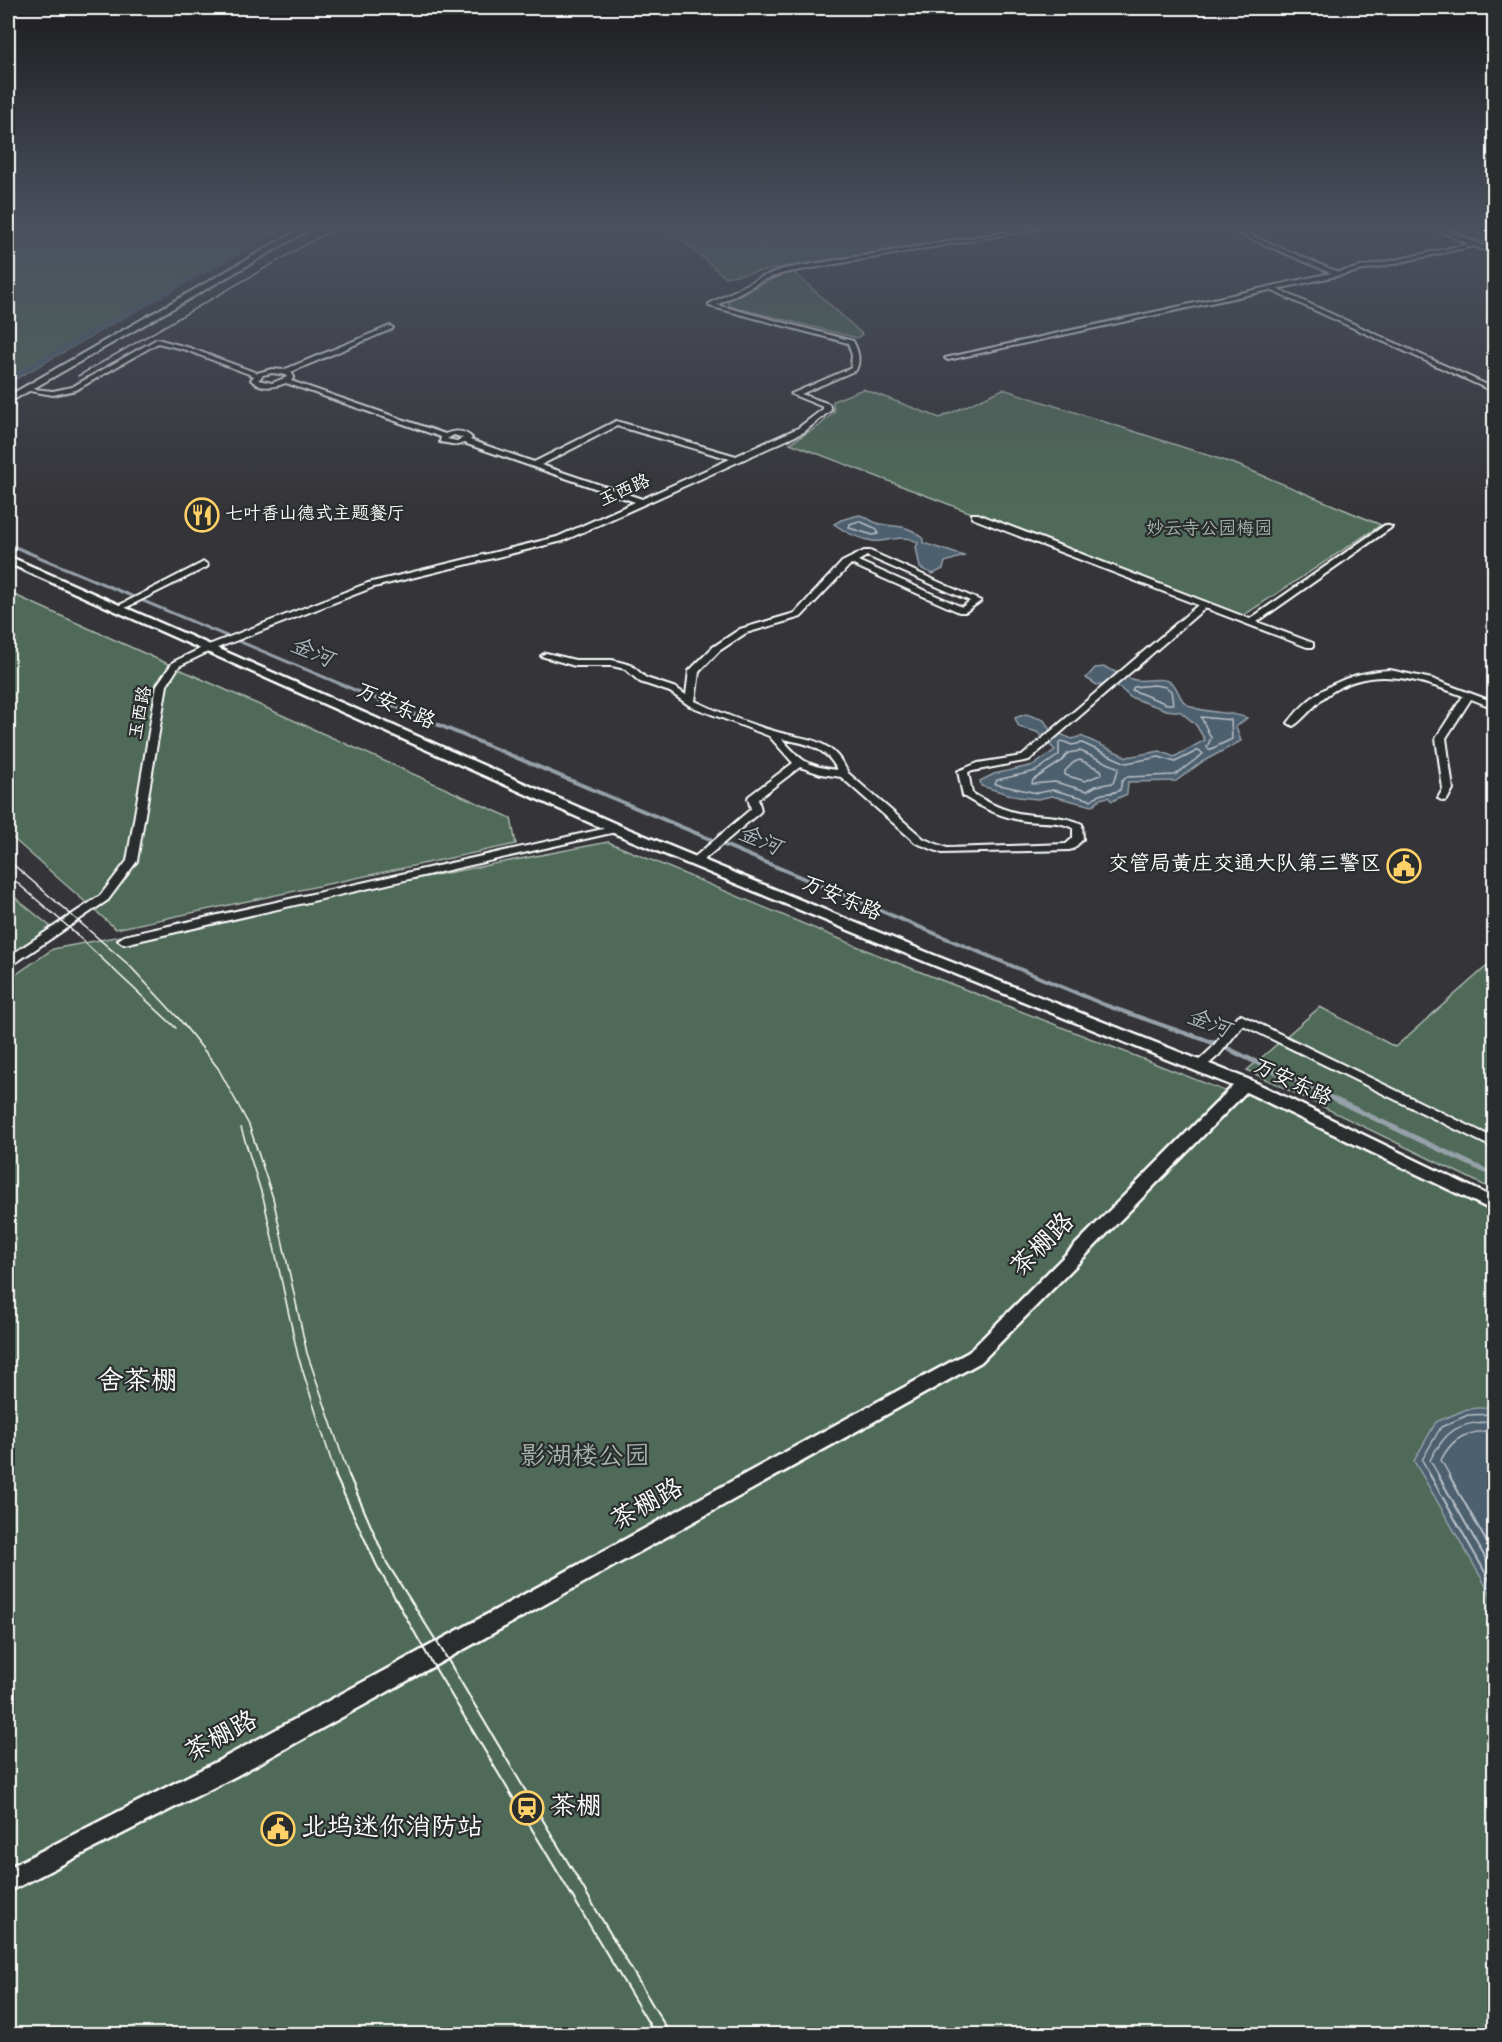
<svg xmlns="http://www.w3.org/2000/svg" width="1502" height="2042" viewBox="0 0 1502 2042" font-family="Dekko,'LXGW WenKai TC',sans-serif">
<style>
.green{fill:#506b59;stroke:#a8b5ac;stroke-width:1.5}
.water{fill:#4e6070;stroke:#95a0a9;stroke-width:1.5}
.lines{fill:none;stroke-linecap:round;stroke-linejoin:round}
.shore-far1{stroke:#b8bfc6;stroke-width:1.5}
.shore{stroke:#b8bfc6;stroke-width:2}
.stream-far2{stroke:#95a0a9;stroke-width:3}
.stream-far1{stroke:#95a0a9;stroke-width:4}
.stream{stroke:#95a0a9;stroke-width:5}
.canal{fill:#4e6070;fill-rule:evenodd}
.minor-casing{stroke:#fff;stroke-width:4}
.tertiary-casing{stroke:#fff;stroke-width:5}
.primary-casing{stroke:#fff;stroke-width:4}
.minor{fill:#2a2d2e;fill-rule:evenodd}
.tertiary{fill:#2a2d2e;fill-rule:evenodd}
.primary{fill:#2a2d2e;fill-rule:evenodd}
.tram-far1{stroke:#fff;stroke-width:1.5}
.tram{stroke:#fff;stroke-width:2}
.labels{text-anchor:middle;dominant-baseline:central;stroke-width:4.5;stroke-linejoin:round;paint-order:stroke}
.far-street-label{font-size:18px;fill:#fff;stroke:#2a2d2e}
.far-poi-label{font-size:18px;fill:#fff;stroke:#2a2d2e;text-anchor:start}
.far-park-label{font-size:18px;fill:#a8b5ac;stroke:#2a2d2e}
.street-label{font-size:21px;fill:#fff;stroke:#2a2d2e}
.poi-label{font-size:21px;fill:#fff;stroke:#2a2d2e;text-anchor:end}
.water-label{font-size:22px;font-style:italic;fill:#afb7bf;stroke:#2a2d2e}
.near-street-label{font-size:26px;fill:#fff;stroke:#2a2d2e}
.near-park-label{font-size:26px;fill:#a8b5ac;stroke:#2a2d2e}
.near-poi-label{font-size:26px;fill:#fff;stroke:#2a2d2e;text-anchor:start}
.near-neighbourhood-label{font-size:27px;fill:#fff;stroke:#2a2d2e}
</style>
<rect width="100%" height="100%" fill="#353539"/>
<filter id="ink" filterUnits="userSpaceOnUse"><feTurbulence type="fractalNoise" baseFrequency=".0167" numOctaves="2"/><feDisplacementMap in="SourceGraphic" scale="12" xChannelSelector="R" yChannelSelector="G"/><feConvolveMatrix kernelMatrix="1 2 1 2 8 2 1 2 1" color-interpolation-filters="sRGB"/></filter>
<g filter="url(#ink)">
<!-- green -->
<g class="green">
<polygon points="8,225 245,225 281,229 8,383"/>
<polygon points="665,225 1040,225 725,277"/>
<polygon points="1439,225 1494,225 1494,247"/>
<polygon points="795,273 862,334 857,338 730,306 727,301 781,275"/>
<polygon points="863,389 940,418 1003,389 1235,464 1381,525 1241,617 790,443 819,426 834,412 833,401"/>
<polygon points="8,592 511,818 516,844 116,929 8,834"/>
<polygon points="608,842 890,960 1235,1095 1242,1091 1250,1092 1494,1210 1494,2034 8,2034 8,980 53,949"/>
<polygon points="8,892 51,927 8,956"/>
<polygon points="1494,960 1494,1190 1247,1070 1320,1007 1395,1047"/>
</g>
<!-- water -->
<g class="water">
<path d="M859 515C866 516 870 521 877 523 897 529 904 522 923 538V543L964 556 945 562 943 569 933 574 920 568 916 547 918 543C902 532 889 543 873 541 858 539 846 533 834 524L841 520Z"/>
<path d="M1105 667C1114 671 1125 678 1135 680 1146 682 1157 677 1168 681 1181 686 1176 701 1192 707 1210 714 1230 711 1247 718L1236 727 1241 741 1202 762 1176 781 1128 782 1127 794 1112 801 1108 797 1100 799 1092 806 1052 796 1038 799 1018 797 981 786 980 781 994 774 1034 765 1055 750 1037 732 1019 727 1015 718 1026 714 1044 720 1050 730 1072 739 1081 736 1127 757 1160 751 1174 757 1205 740 1196 725 1181 712 1166 710 1130 697 1120 688 1097 685 1086 678 1095 668Z"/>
<polygon points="1490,1407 1494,1409 1494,1600 1414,1461 1436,1422 1467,1409"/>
</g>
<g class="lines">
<!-- shore-far1 -->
<g class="shore-far1">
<polygon points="859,521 877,529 878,534 873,535 849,528 850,524"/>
<polygon points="1154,685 1166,687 1171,691 1173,704 1167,704 1132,690 1134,687"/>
<polygon points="1201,717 1231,720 1232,739 1209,750 1207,747 1211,738"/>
<path d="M1062 741 1072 745 1082 743 1126 763 1159 757 1175 762 1199 750 1203 754 1175 775 1127 777 1122 781 1120 790C1109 796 1103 790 1091 800L1053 790 1037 793 995 784 997 780 1036 771 1059 755V743Z"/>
<polygon points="1080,751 1119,768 1113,783 1096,786 1087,791 1055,782 1032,784 1033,780 1062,761 1068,753"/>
<polygon points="1080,760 1101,770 1102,774 1085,781 1065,775 1065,771 1074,762"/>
<polyline points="1431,1476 1422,1460 1441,1427 1468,1415 1494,1414"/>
<path d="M1439 1476 1430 1460C1446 1430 1459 1421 1494 1422"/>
<path d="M1450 1476 1441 1460C1453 1436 1468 1431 1494 1431"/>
</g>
<!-- shore -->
<g class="shore">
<polyline points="1430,1475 1494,1588"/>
<polyline points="1438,1475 1494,1573"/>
<polyline points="1449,1475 1494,1555"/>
</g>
<!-- stream-far2 -->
<polyline class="stream-far2" points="8,544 369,696"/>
<!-- stream-far1 -->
<polyline class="stream-far1" points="365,694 1105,1005 1196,1037"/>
<!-- stream -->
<polyline class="stream" points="1192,1035 1222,1046 1494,1175"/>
<!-- canal -->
<polygon class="canal" points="282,225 291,225 8,383 8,376"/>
<defs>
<g id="minor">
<path d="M1049 225H1060L784 273 763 280 717 305 853 341C858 350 861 360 856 370L801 394 829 404 831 410 804 432 563 541 374 587 212 650 179 666 167 685 137 861 108 900 12 965 8 966V957L100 896 127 861 157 685 173 662 206 646 368 583 557 537 635 502 464 443 458 445 440 442 441 437 286 383C273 388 261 389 251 380L254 376 186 350 158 343 76 390 53 395 24 390V388L53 391 72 387 157 339 190 348 257 373 272 369 283 370 390 326 393 328 392 329 291 372 294 377 291 381 445 434C455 430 464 430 472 438L470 440 534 462 616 421 736 456 798 428 823 409V407L791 394 851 368 852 355 848 343 709 306V304L759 278 783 269ZM272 373 286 375 287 377 272 383 258 380 263 375ZM617 426 730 459 642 499 541 465ZM454 435 463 438 457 441 447 439Z"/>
<polygon points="1219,225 1226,225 1338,272 1469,244 1426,225 1433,225 1494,250 1494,254 1474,246 1277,289 1494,388 1494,392 1270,290 948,360 945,358 1331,273"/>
<path d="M972 514H978L1250 619 1385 525 1392 527 1257 622 1313 643V647H1307L1205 608 1029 760 968 772 972 793C988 803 1006 812 1025 814 1045 817 1063 815 1082 824L1083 839 1073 849 1069 850 942 853 916 843 841 777 821 774 800 767 758 799 761 810 760 812 699 864H691L690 862 691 860 751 809 748 798 749 796 793 763 769 736 690 706 670 692 640 682 625 669 612 666H575L541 656 546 653 575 660H612L631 665 646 678 676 688 686 695 689 671 713 647 740 629 795 613 842 562 864 551H870L981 601 965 612H959L851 564 801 617 746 633 719 651 699 672 695 701C718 712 749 724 774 731 807 741 831 736 848 773L924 839 947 848 1066 844 1073 838V828C1057 820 1042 823 1026 821 1003 818 982 808 963 796L958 771 978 763 1022 756 1198 605 972 518ZM867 556 970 601 962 607 858 561ZM782 739C805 743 827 747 837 770 806 766 802 761 782 739Z"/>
<polygon points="204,562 208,565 207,567 121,610 114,608"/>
<path d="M1390 670 1432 679 1494 702V708L1471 699 1446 738 1453 789 1447 800 1443 801 1438 798 1443 789 1436 738 1463 696C1418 679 1371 664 1327 695 1317 702 1300 723 1293 726L1288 723C1313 689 1348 672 1390 670Z"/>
<polygon points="616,826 621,829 620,831 124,944 118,940 124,936"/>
<polygon points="1241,1015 1494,1138 1494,1148 1243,1025 1219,1055 1203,1069 1195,1069 1193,1066 1211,1049 1237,1016"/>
</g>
<polygon id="tertiary" points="8,556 621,826 936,956 1250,1080 1494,1198 1494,1211 1246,1092 981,1362 236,1776 8,1892 8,1868 220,1760 969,1352 1233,1086 926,962 611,832 8,563"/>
<polygon id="primary" points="307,225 318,225 8,403 8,396"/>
</defs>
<!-- minor casing -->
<use href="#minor" class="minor-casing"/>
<!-- tertiary casing -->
<use href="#tertiary" class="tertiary-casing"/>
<!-- primary casing -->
<use href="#primary" class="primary-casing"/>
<!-- minor -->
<use href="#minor" class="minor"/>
<!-- tertiary -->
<use href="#tertiary" class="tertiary"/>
<!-- primary -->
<use href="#primary" class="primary"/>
<!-- tram-far1 -->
<g class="tram-far1">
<polyline points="78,376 340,225"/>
<polyline points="8,860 129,965 180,1020 218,1068 249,1125 273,1198 307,1353 349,1476"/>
<polyline points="8,875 65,924 176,1028"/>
<polyline points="241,1128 264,1201 298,1356 336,1476"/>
</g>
<!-- tram -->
<g class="tram">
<polyline points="335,1475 377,1566 429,1658 655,2034"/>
<polyline points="349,1475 387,1563 442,1650 670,2034"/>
</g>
</g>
</g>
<!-- sky -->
<linearGradient id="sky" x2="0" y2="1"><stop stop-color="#1d1d1f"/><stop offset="0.44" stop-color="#4b515f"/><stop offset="1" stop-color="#4b515f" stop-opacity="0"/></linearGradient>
<rect width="1502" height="511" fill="url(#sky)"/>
<!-- icons -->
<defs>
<symbol id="restaurant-ring" viewBox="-11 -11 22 22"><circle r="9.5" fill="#2a2d2e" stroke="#ffd166" stroke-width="1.5"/><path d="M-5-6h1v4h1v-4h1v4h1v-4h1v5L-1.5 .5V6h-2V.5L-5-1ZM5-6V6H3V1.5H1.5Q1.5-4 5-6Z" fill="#ffd166"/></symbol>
<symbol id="civic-ring" viewBox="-11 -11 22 22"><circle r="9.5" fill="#2a2d2e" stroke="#ffd166" stroke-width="1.5"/><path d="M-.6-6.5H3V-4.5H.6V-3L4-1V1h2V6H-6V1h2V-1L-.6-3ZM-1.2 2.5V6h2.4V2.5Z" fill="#ffd166"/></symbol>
<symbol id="station-ring" viewBox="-11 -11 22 22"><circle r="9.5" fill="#2a2d2e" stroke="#ffd166" stroke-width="1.5"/><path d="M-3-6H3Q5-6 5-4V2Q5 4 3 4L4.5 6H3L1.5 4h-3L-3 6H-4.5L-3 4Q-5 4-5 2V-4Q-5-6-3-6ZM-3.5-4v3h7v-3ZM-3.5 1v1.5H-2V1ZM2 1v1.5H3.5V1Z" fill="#ffd166"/></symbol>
</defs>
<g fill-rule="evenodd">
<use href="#restaurant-ring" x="183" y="496" width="38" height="38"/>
<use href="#civic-ring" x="1385" y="847" width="38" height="38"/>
<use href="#station-ring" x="508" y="1789" width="38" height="38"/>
<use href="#civic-ring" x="259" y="1810" width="38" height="38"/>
</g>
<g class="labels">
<!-- far-street labels -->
<g class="far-street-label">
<text transform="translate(625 492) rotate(-24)">玉西路</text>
<text transform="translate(142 713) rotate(-79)">玉西路</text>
</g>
<!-- far-poi labels -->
<g class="far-poi-label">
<text x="225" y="515">七叶香山德式主题餐厅</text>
</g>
<!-- far-park labels -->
<g class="far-park-label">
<text x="1209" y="530">妙云寺公园梅园</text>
</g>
<!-- street labels -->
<g class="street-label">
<text transform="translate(395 708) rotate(24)">万安东路</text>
<text transform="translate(841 900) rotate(23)">万安东路</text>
<text transform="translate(1292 1084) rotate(25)">万安东路</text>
</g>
<!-- poi labels -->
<g class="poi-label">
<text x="1381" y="866">交管局黄庄交通大队第三警区</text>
</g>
<!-- water labels -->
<g class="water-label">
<text transform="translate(311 654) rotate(23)">金河</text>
<text transform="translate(759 842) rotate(23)">金河</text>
<text transform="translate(1208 1025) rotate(21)">金河</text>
</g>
<!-- near-street labels -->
<g class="near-street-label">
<text transform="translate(1044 1246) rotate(-45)">茶棚路</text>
<text transform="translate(648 1506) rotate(-29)">茶棚路</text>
<text transform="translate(222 1738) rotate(-28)">茶棚路</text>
</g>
<!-- near-park labels -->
<g class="near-park-label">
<text x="585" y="1458">影湖楼公园</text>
</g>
<!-- near-poi labels -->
<g class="near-poi-label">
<text x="550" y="1808">茶棚</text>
<text x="301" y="1829">北坞迷你消防站</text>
</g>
<!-- near-neighbourhood labels -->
<g class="near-neighbourhood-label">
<text x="137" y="1383">舍茶棚</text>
</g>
</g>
<!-- margin -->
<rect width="1502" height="2042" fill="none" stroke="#2a2d2e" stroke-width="30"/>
<rect x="15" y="15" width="1472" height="2012" fill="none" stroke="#fff" stroke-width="2" filter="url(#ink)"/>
</svg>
